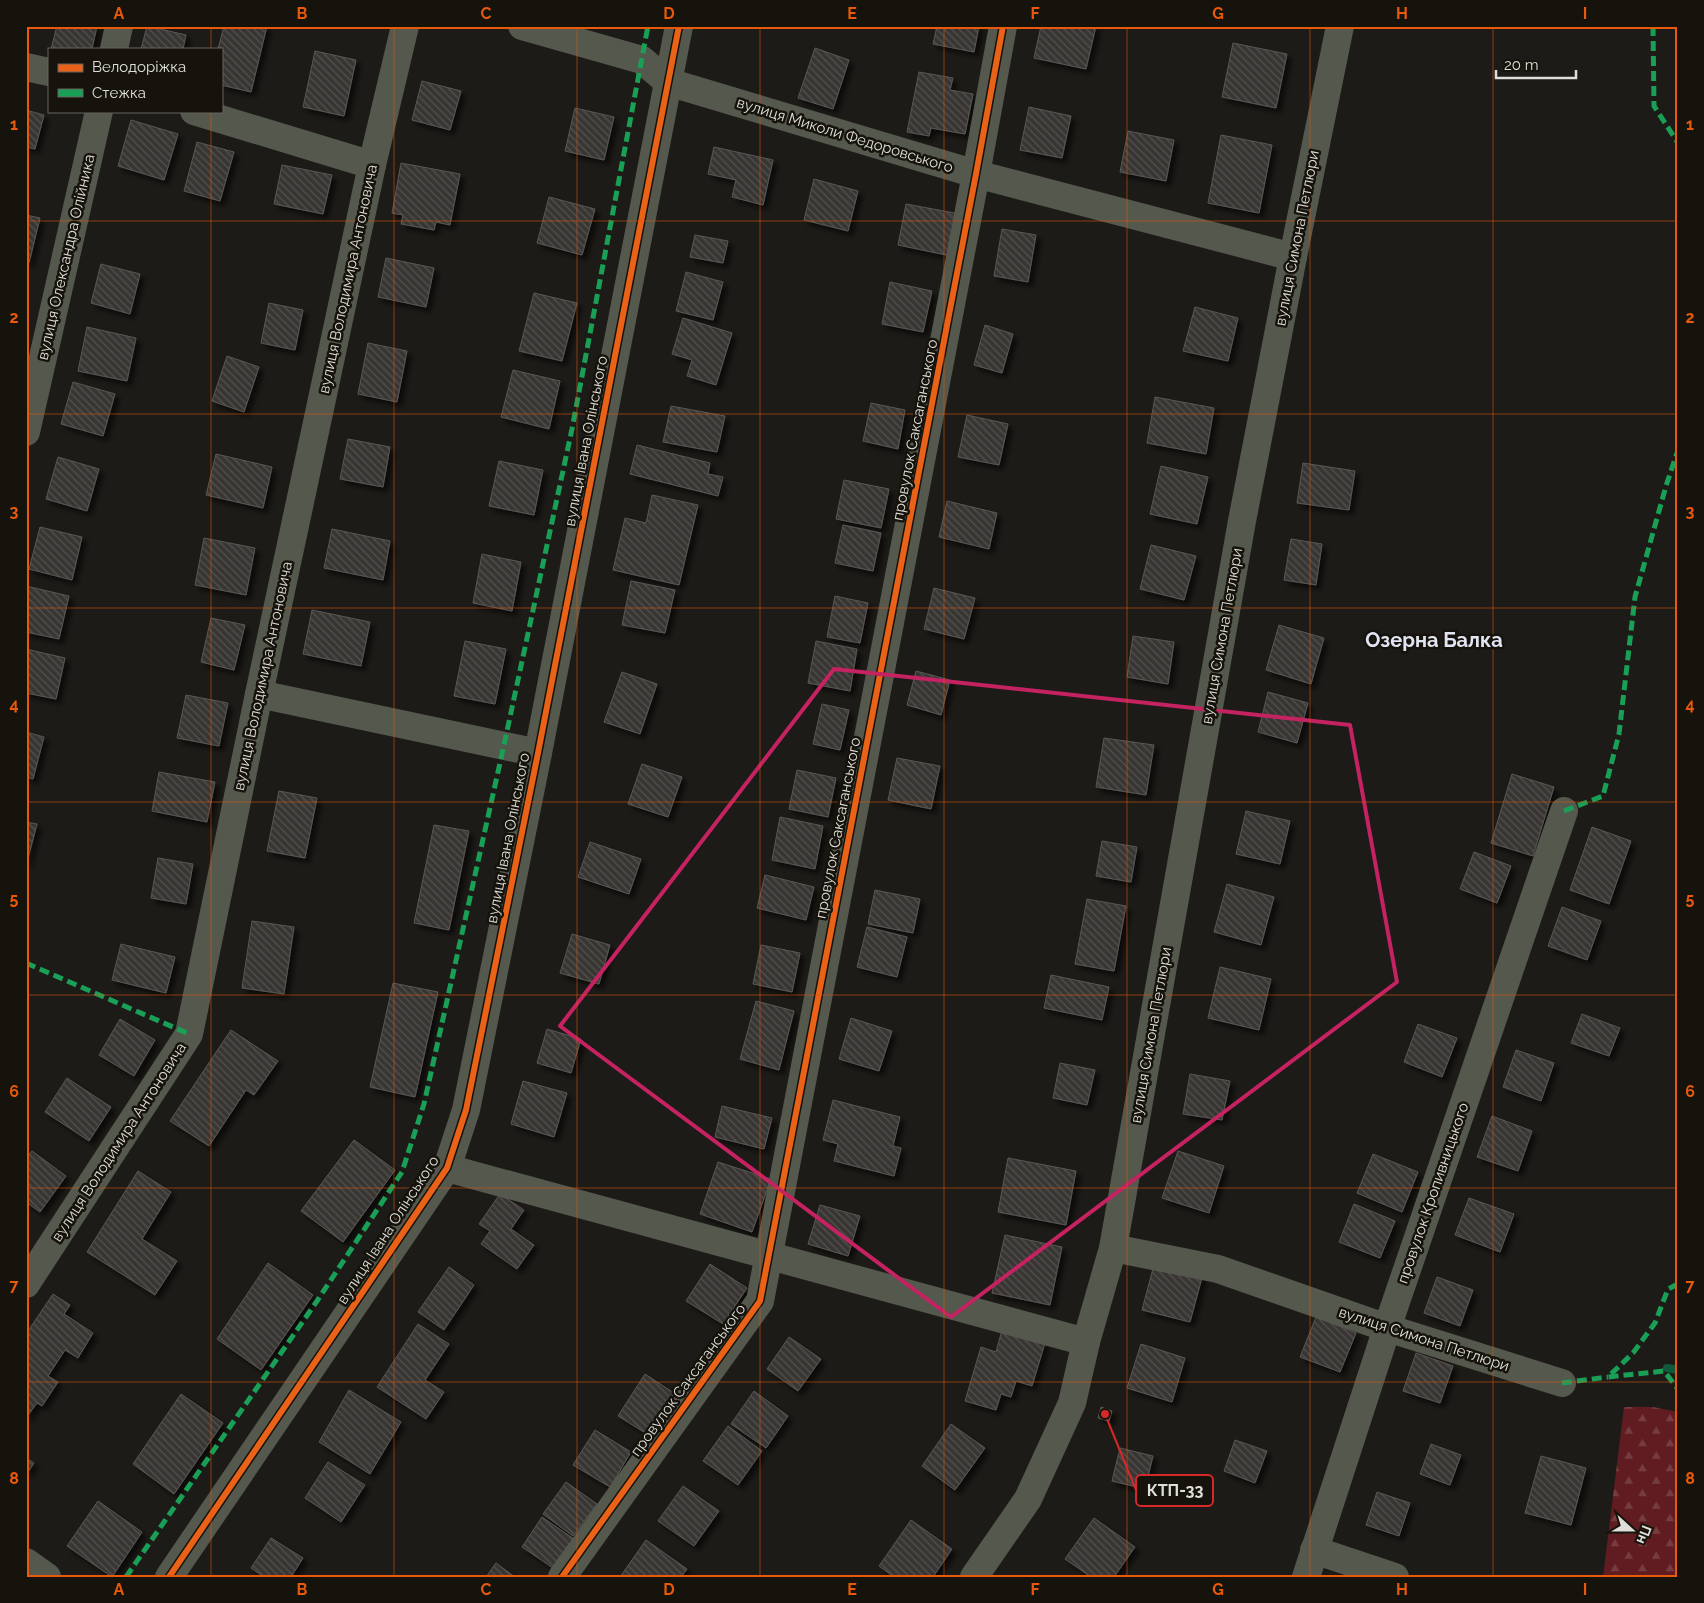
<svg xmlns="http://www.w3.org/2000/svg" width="1704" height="1603" viewBox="0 0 1704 1603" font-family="Raleway,sans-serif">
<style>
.forest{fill:url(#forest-firs)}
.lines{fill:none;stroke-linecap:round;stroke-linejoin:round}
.stream{stroke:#11593b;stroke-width:8}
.building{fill:url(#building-back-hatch);stroke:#5a5754;filter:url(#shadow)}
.minor{stroke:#54584d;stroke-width:28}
.quiet{stroke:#1a9f57;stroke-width:5;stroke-dasharray:10 5;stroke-linecap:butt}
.cycleway-casing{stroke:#16130c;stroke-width:9}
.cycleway{stroke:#ea6118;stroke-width:6}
.marked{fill:none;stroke:#c42261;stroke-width:4;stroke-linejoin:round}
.grid{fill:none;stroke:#e8590c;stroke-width:1;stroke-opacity:0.55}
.labels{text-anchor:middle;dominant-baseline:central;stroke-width:5;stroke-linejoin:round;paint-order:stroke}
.street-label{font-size:15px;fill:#e0ded9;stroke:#16130c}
.district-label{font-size:20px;font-weight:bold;fill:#e1e4f2;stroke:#16130c}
.leader{fill:none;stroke:#d62828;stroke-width:2}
.callout-dot{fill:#d62828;stroke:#16130c;stroke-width:2}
.callout{fill:#16130c;stroke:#d62828;stroke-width:2}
.callout-label{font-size:16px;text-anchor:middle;font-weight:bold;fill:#e0ded9}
.neatline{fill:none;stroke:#e8590c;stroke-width:2}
.grid-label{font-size:16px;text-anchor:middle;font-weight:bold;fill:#e8590c}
</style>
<defs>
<pattern id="forest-firs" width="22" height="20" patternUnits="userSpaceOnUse" patternTransform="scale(1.25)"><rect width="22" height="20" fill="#601c20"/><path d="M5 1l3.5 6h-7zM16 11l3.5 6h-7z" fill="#763d40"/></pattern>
<pattern id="building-back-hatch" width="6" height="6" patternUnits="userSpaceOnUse" patternTransform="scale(1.25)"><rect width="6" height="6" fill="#383532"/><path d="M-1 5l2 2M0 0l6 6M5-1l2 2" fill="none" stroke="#54524f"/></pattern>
<filter id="shadow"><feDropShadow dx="4.5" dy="4.5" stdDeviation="2.5" flood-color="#0009"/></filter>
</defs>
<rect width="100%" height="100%" fill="#1d1b17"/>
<!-- forest -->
<polygon class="forest" points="1624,1407 1653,1407 1678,1412 1678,1577 1603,1577"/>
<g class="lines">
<!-- stream -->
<polyline class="stream" points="1667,1368 1678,1370"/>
</g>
<!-- building -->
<g class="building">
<polygon points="57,26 97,26 92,49 51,49"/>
<polygon points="147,26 186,35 183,49 141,49"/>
<polygon points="224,26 267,26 251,92 221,85 221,49 218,49"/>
<polygon points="937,26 979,26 974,52 933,44"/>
<polygon points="1041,26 1096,26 1086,69 1034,58"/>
<polygon points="1233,43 1287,54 1276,108 1222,97"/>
<polygon points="815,48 849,60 833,109 798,98"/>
<polygon points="315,51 356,60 344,116 303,107"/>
<polygon points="919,72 953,78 950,90 973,94 965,134 931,128 929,136 907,132"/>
<polygon points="422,81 461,91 450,130 412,120"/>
<polygon points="1029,107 1071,116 1062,158 1020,150"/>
<polygon points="575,108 614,117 604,160 565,151"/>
<polygon points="26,110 44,115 35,149 26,147"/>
<polygon points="131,120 178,134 164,180 118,166"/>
<polygon points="1128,131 1174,140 1166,181 1120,172"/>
<polygon points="1221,135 1272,145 1259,213 1208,203"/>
<polygon points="197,142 234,152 220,201 184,191"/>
<polygon points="714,147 773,160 763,205 732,197 736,180 708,174"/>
<polygon points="401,163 460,174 450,225 436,222 434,230 401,224 403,215 392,213"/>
<polygon points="282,165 332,175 323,214 274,204"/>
<polygon points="814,179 858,191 848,231 804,220"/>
<polygon points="549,197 595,209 582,255 537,243"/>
<polygon points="906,204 960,214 951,256 898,245"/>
<polygon points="26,215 40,218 29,263 26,263"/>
<polygon points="1002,229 1036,235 1028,282 994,276"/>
<polygon points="695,235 728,241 723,263 690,257"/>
<polygon points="386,258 434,268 426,307 378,297"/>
<polygon points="101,264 140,274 130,314 91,303"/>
<polygon points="686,272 723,282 713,320 676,311"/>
<polygon points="890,282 932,291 923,332 882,324"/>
<polygon points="534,293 577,303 562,361 519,351"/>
<polygon points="269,303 303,310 295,350 261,343"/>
<polygon points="1195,307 1238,318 1228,361 1183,351"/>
<polygon points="683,318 732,333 716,385 687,376 692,360 672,354"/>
<polygon points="985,325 1013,334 1002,373 974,365"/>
<polygon points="87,327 136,338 127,381 78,371"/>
<polygon points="368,343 407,351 397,402 358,394"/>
<polygon points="227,356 259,367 244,412 212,401"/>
<polygon points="513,370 560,381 549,429 501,417"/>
<polygon points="73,382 115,394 103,436 61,424"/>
<polygon points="1155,397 1214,408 1206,454 1147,443"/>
<polygon points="871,403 905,410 898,449 863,441"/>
<polygon points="671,406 725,416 717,452 663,442"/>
<polygon points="967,415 1008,424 999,465 958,457"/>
<polygon points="348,439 390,447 383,487 340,479"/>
<polygon points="637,445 710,463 708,474 723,477 718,496 630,474"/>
<polygon points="216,454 272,467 263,508 206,495"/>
<polygon points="58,457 99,469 87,511 46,499"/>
<polygon points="499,461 543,470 534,515 489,506"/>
<polygon points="1303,463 1355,471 1349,510 1297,503"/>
<polygon points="1161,466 1208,477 1197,524 1150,514"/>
<polygon points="844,480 889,489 881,528 836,519"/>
<polygon points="652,495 698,505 679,585 613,570 625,518 646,523"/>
<polygon points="947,501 997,513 989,549 939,537"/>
<polygon points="843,525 881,533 873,571 835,563"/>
<polygon points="40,527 82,537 72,580 29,569"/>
<polygon points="332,529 390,541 383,580 324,568"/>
<polygon points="204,538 255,548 246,595 195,585"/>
<polygon points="1291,539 1322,544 1316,585 1284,580"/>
<polygon points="1151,545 1196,556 1184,600 1140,589"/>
<polygon points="482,554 521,562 512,611 473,603"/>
<polygon points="631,581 675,590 665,633 622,625"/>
<polygon points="26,586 69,596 59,639 26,632"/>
<polygon points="934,588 975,598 964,639 924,629"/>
<polygon points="835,596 868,603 860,643 827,637"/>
<polygon points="312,610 370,622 361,666 303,654"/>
<polygon points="211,618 245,625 234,670 201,662"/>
<polygon points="1279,625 1324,638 1311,684 1266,670"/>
<polygon points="1133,636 1174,642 1168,684 1127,677"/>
<polygon points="465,641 506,649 495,704 454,696"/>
<polygon points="816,641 857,649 850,691 808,683"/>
<polygon points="26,649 65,658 56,699 26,693"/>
<polygon points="916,671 950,680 941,715 907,705"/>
<polygon points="622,672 657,684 640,734 604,722"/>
<polygon points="1268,692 1308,703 1297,743 1258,732"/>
<polygon points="186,695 228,703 219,746 177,738"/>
<polygon points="822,704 849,710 840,750 813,744"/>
<polygon points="26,732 44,737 33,779 26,777"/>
<polygon points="1104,738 1154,745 1146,795 1096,787"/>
<polygon points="897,758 940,766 931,809 888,800"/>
<polygon points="642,764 682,777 668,817 628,804"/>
<polygon points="797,770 836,778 828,817 789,809"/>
<polygon points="159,772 215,782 207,822 152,811"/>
<polygon points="1512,774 1554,787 1533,856 1491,843"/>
<polygon points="279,791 317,798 305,858 267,851"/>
<polygon points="1246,811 1290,821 1280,864 1236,854"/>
<polygon points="780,817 823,826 815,869 772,860"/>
<polygon points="26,822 37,824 26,866"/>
<polygon points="434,825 469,831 449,930 414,923"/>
<polygon points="1592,827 1631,841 1609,904 1570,890"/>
<polygon points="1102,841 1137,847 1131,882 1096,876"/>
<polygon points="590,842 641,859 629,894 578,877"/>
<polygon points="1474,852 1511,866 1497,903 1460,889"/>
<polygon points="158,858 193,864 186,904 151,898"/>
<polygon points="765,875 814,887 806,920 757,908"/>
<polygon points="1227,884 1274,897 1261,945 1214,932"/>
<polygon points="875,890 920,899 913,933 868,924"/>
<polygon points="1087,899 1126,906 1114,971 1075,964"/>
<polygon points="1562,907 1601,921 1587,960 1548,946"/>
<polygon points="252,921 294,927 284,994 242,988"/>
<polygon points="867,927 907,937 897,977 857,967"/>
<polygon points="572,934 610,945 599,984 560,973"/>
<polygon points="121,944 175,957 166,993 112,980"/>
<polygon points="761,945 800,953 792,992 753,984"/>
<polygon points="1220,967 1271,979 1259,1030 1208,1018"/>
<polygon points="1051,975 1109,987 1102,1020 1044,1008"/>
<polygon points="393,983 438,992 415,1097 370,1087"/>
<polygon points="756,1001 794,1011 779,1070 740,1059"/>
<polygon points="1582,1014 1620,1028 1609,1056 1571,1043"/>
<polygon points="851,1018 892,1031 879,1071 839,1059"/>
<polygon points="120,1019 155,1040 134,1076 99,1055"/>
<polygon points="1418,1024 1457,1038 1442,1077 1404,1062"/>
<polygon points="547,1029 581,1039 571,1073 537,1063"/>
<polygon points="231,1030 278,1061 254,1095 246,1090 209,1146 170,1121"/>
<polygon points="1516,1050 1554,1063 1541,1101 1503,1087"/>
<polygon points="1060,1063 1095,1070 1087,1105 1053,1098"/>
<polygon points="1190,1074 1230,1081 1222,1120 1183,1114"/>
<polygon points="67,1078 111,1107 89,1141 45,1112"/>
<polygon points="523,1081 567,1093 554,1137 511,1124"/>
<polygon points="833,1100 900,1117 893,1146 901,1148 894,1176 834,1161 838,1144 823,1140"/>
<polygon points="722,1106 772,1118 764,1149 715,1137"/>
<polygon points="1492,1116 1532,1131 1518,1171 1477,1157"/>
<polygon points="354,1140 395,1170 343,1242 301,1211"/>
<polygon points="32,1151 66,1176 40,1212 26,1202 26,1158"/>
<polygon points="1178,1151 1224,1166 1209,1213 1162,1198"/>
<polygon points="1373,1154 1418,1172 1402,1212 1357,1193"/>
<polygon points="1008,1158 1076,1171 1066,1225 998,1212"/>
<polygon points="718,1162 771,1179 752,1232 700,1214"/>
<polygon points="138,1171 171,1192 142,1239 177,1261 155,1295 87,1252"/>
<polygon points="500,1194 524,1210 511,1229 534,1245 517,1269 481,1244 490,1231 479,1224"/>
<polygon points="1469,1198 1514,1214 1500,1252 1455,1235"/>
<polygon points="1354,1204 1395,1221 1380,1258 1339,1242"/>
<polygon points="820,1205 860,1216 848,1256 808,1244"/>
<polygon points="1005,1235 1062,1247 1050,1305 992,1293"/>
<polygon points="1155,1261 1203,1274 1190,1322 1142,1310"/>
<polygon points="268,1263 313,1295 261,1370 217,1339"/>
<polygon points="710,1264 747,1288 723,1324 686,1301"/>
<polygon points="449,1267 474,1285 444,1330 418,1312"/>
<polygon points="1437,1277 1473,1290 1460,1326 1424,1313"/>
<polygon points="53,1294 70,1305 64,1314 93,1333 78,1358 65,1350 48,1376 58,1382 42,1406 37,1403 26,1418 26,1334"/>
<polygon points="1316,1317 1356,1333 1340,1372 1300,1357"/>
<polygon points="418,1324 449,1344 425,1380 444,1392 426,1419 377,1387"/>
<polygon points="1002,1330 1045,1343 1032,1386 1016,1381 1011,1397 1001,1394 996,1410 965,1401 981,1347 996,1352"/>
<polygon points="789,1337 821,1359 798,1391 767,1369"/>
<polygon points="1141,1344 1185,1358 1172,1402 1127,1388"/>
<polygon points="1416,1353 1453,1366 1440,1403 1403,1391"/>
<polygon points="645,1374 674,1393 647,1434 618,1416"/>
<polygon points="349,1390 401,1422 370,1474 319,1442"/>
<polygon points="754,1391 788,1416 766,1448 731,1424"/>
<polygon points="181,1394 223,1423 174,1494 133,1464"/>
<polygon points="1101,1407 1112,1411 1109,1421 1098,1418"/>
<polygon points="951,1424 985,1448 955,1490 922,1466"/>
<polygon points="728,1426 762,1451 738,1485 703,1461"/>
<polygon points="595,1430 631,1452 610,1487 573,1465"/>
<polygon points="1235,1440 1267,1451 1255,1483 1224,1471"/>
<polygon points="1431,1444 1461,1455 1450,1485 1420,1474"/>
<polygon points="1120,1448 1153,1456 1145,1489 1112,1481"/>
<polygon points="1541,1456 1586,1468 1571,1525 1525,1513"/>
<polygon points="26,1458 34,1463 26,1475"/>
<polygon points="328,1462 365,1485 341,1522 305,1498"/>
<polygon points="566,1482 597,1504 573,1536 543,1514"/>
<polygon points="683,1486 719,1511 694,1546 658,1521"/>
<polygon points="1377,1492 1410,1503 1399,1536 1366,1525"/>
<polygon points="98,1501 142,1532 112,1577 67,1546"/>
<polygon points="542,1517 574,1539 553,1568 522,1547"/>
<polygon points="1094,1518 1135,1547 1114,1577 1091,1577 1065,1559"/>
<polygon points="911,1520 952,1549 933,1577 894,1577 879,1566"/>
<polygon points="271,1538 303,1558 291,1577 264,1577 251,1568"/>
<polygon points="646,1540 687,1569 681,1577 620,1577"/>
<polygon points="496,1563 515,1577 486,1577"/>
</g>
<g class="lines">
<!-- minor -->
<g class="minor">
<polyline points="522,26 642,60 668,82 976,174 1293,257"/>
<polyline points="114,49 119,26"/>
<polyline points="26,67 49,72"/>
<polyline points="194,111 372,165"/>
<polyline points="26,432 99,111"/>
<polyline points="259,694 538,753"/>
<polyline points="447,1168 1086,1342"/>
<polyline points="1113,1248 1218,1269 1387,1328 1562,1383"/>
<polyline points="26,1284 189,1034 259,694 372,165 405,26"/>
<polyline points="1314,1550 1395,1577"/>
<polyline points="26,1562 47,1577"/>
<polyline points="169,1577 447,1168 466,1110 538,753 679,26"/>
<polyline points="562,1577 760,1301 976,174 1003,26"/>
<polyline points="974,1577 1028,1499 1072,1403 1086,1342 1113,1248 1242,521 1293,257 1340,26"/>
<polyline points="1306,1577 1387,1328 1564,811"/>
</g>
<!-- quiet -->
<g class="quiet">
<polyline points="1653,26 1654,106 1678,143"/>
<polyline points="1564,811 1603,796 1619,734 1635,597 1666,486 1678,450"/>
<polyline points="26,963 189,1034"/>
<polyline points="1678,1284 1668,1289 1655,1323 1633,1353 1608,1377 1664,1371 1678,1389"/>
<polyline points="1562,1383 1608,1377"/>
<polyline points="126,1577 317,1301 402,1172 424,1104 504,745 572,429 648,26"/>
</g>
<defs>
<g id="cycleway">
<polyline points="169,1577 447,1168 466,1110 538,753 679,26"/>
<polyline points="562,1577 760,1301 976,174 1003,26"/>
</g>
</defs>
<!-- cycleway casing -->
<use href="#cycleway" class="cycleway-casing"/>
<!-- cycleway -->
<use href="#cycleway" class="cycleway"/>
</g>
<!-- marked area -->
<path class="marked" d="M834 669 1350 725 1397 982 951 1317 560 1026Z"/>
<!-- grid -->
<path class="grid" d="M211 26V49M394 26V1577M577 26V1577M760 26V1577M944 26V1577M1127 26V1577M1310 26V1577M1493 26V1577M211 111V1577M26 221H1678M26 414H1678M26 608H1678M26 802H1678M26 995H1678M26 1188H1678M26 1382H1678"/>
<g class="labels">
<!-- street labels -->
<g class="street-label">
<text transform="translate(845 135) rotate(17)">вулиця Миколи Федоровського</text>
<text transform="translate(1297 238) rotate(-79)">вулиця Симона Петлюри</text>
<text transform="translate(66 257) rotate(-77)">вулиця Олександра Олійника</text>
<text transform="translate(348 279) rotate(-78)">вулиця Володимира Антоновича</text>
<text transform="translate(915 430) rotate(-79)">провулок Саксаганського</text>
<text transform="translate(586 441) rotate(-79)">вулиця Івана Олінського</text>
<text transform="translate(1222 636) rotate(-80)">вулиця Симона Петлюри</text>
<text transform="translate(263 676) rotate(-78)">вулиця Володимира Антоновича</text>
<text transform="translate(838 828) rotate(-79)">провулок Саксаганського</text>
<text transform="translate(508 838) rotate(-79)">вулиця Івана Олінського</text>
<text transform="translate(1151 1035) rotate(-80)">вулиця Симона Петлюри</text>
<text transform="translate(119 1142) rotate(-57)">вулиця Володимира Антоновича</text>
<text transform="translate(1433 1193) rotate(-71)">провулок Кропивницького</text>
<text transform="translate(388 1230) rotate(-57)">вулиця Івана Олінського</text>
<text transform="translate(1424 1339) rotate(18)">вулиця Симона Петлюри</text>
<text transform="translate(688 1380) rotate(-54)">провулок Саксаганського</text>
</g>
<!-- district labels -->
<g class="district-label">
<text x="1434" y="640">Озерна Балка</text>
</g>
</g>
<!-- callouts -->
<path class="leader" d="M1105 1414L1136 1490"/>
<circle class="callout-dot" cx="1105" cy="1414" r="5"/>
<rect class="callout" x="1136" y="1475" width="77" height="31" rx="5"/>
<g class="callout-label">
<text x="1175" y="1496">КТП-33</text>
</g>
<!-- border -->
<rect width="1704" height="1603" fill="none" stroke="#16130c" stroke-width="55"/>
<!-- legend -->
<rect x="48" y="48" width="175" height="65" fill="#16130c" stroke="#67645e"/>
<rect x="58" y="64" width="25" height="8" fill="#ea6118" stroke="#67645e"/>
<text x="92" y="72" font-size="15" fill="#e0ded9">Велодоріжка</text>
<rect x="58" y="89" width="25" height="8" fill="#1a9f57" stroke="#67645e"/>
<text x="92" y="98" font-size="15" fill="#e0ded9">Стежка</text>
<!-- north arrow -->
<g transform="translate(1632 1530) rotate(111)" stroke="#16130c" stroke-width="4" paint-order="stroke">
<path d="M0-4L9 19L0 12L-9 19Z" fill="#e0ded9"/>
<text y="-8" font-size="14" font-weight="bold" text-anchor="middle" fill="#e0ded9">Пн</text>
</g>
<!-- scale -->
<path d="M1496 70v8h80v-8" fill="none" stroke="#e0ded9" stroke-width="2.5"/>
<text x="1504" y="70" font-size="15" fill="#e0ded9" stroke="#16130c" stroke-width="4" paint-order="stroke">20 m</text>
<rect x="28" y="28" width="1648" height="1548" class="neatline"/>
<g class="grid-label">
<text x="119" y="19">A</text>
<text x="302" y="19">B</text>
<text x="486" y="19">C</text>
<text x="669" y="19">D</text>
<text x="852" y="19">E</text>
<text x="1035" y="19">F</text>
<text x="1218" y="19">G</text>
<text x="1402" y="19">H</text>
<text x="1585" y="19">I</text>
<text x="14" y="130">1</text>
<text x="1690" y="130">1</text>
<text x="14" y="323">2</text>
<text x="1690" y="323">2</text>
<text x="14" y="517">3</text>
<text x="1690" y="517">3</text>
<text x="14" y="710">4</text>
<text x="1690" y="710">4</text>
<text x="14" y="904">5</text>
<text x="1690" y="904">5</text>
<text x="14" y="1097">6</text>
<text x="1690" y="1097">6</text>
<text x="14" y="1291">7</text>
<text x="1690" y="1291">7</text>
<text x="14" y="1484">8</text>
<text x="1690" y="1484">8</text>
<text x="119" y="1595">A</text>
<text x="302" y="1595">B</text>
<text x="486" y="1595">C</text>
<text x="669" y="1595">D</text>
<text x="852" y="1595">E</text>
<text x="1035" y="1595">F</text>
<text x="1218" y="1595">G</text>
<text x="1402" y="1595">H</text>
<text x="1585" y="1595">I</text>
</g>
</svg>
